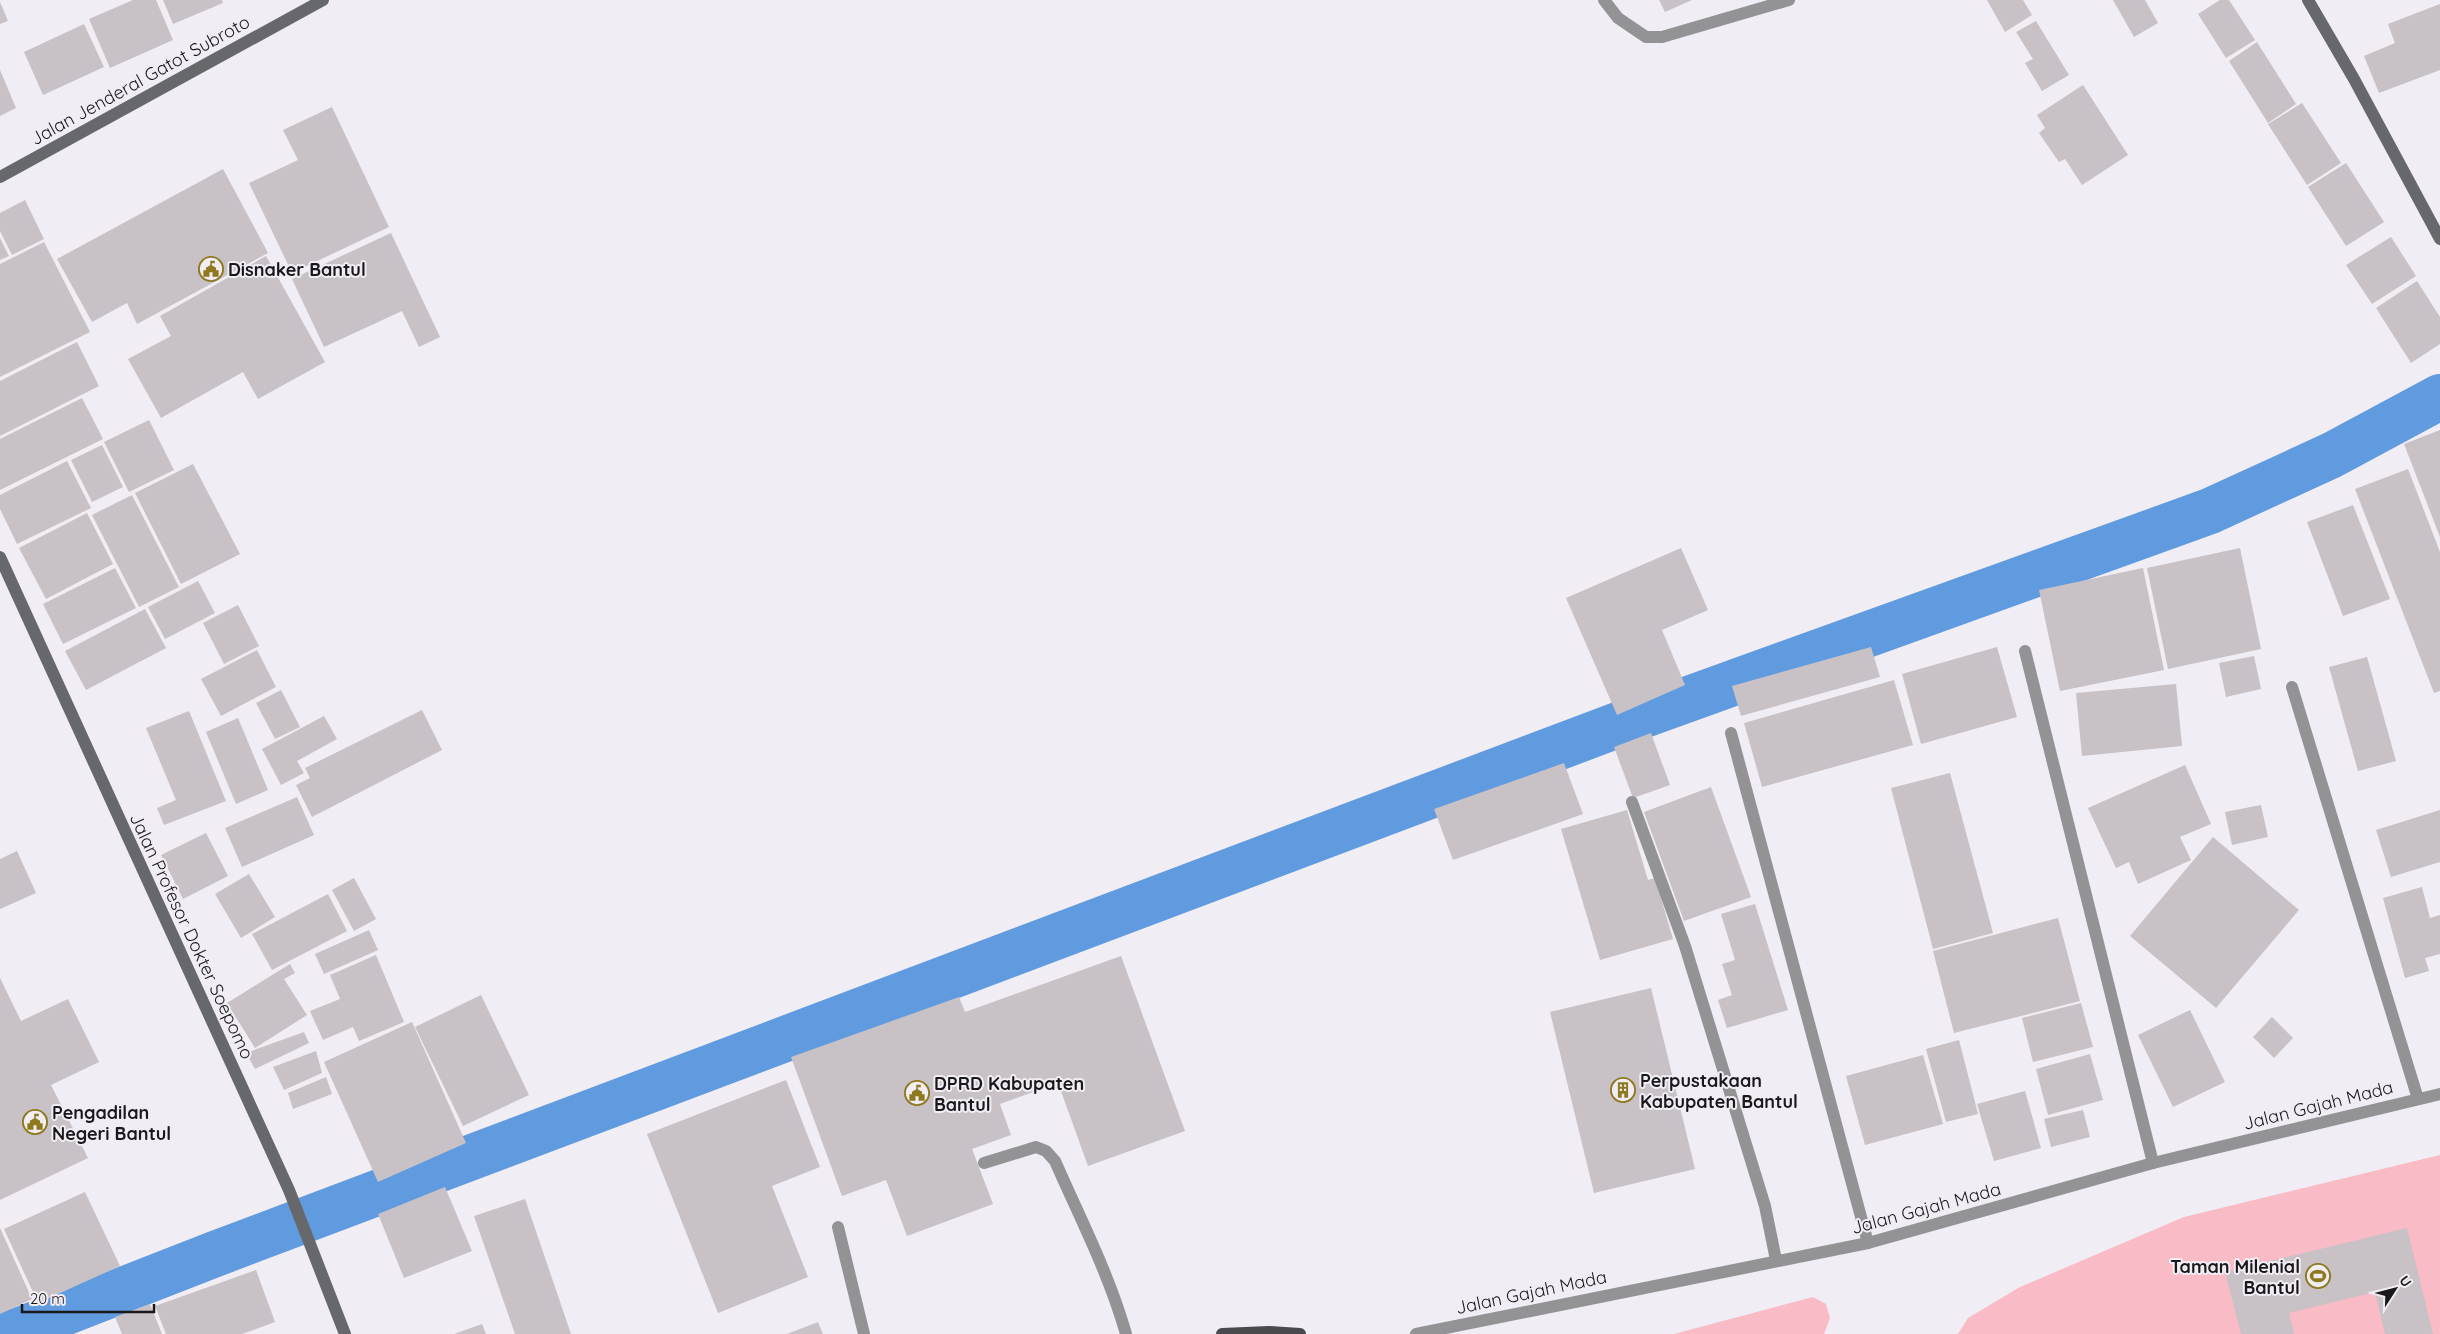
<svg xmlns="http://www.w3.org/2000/svg" width="2440" height="1334" viewBox="0 0 2440 1334" font-family="Quicksand,sans-serif">
<style>
.green{fill:#f9bbc5}
.lines{fill:none;stroke-linecap:round;stroke-linejoin:round}
.canal{stroke:#609adf;stroke-width:46}
.building{fill:#c8c1c6}
.lane{stroke:#939396;stroke-width:12}
.street{stroke:#939396;stroke-width:12}
.secondary{stroke:#67686c;stroke-width:12}
.primary{stroke:#49494e;stroke-width:12}
.labels{text-anchor:middle;dominant-baseline:central;stroke-width:4;stroke-linejoin:round;paint-order:stroke}
.street-label{font-size:18px;fill:#1a181b;stroke:#f1edf4}
.poi-label{font-size:18px;font-weight:bold;fill:#1a181b;stroke:#f1edf4;text-anchor:start}
</style>
<rect width="100%" height="100%" fill="#f1edf4"/>
<!-- green -->
<g class="green">
<polygon points="2440,1155 2440,1334 1958,1334 1968,1318 2020,1287 2184,1217"/>
<polygon points="1813,1297 1826,1304 1830,1318 1824,1334 1674,1334"/>
</g>
<g class="lines">
<!-- canal -->
<polyline class="canal" points="10,1334 215,1254 1647,714 2210,511 2332,455 2440,397"/>
</g>
<!-- building -->
<g class="building">
<polygon points="133,0 156,0 173,40 110,68 89,19"/>
<polygon points="163,0 222,0 223,3 173,24"/>
<polygon points="1659,0 1692,0 1665,12"/>
<polygon points="1987,0 2023,0 2032,15 2005,32"/>
<polygon points="2113,0 2145,0 2158,23 2134,37"/>
<polygon points="2220,0 2229,0 2255,40 2226,58 2198,14"/>
<polygon points="0,2 8,21 0,24"/>
<polygon points="2440,4 2440,70 2379,93 2364,56 2395,43 2388,24"/>
<polygon points="2036,21 2069,75 2042,91 2025,63 2033,59 2016,32"/>
<polygon points="84,24 104,67 43,95 24,52"/>
<polygon points="2257,42 2296,104 2268,123 2229,61"/>
<polygon points="0,70 16,108 0,116"/>
<polygon points="2083,85 2128,155 2082,185 2065,159 2059,162 2039,133 2045,128 2037,115"/>
<polygon points="2302,103 2341,163 2307,185 2268,124"/>
<polygon points="332,107 389,227 292,273 249,183 298,160 283,130"/>
<polygon points="2346,163 2384,222 2346,246 2308,187"/>
<polygon points="223,169 268,253 137,324 127,303 92,322 57,259"/>
<polygon points="25,200 44,239 12,255 0,231 0,213"/>
<polygon points="391,233 440,337 419,347 402,311 324,347 292,279"/>
<polygon points="2391,237 2416,276 2372,304 2346,265"/>
<polygon points="0,238 9,256 0,260"/>
<polygon points="44,242 90,332 0,377 0,264"/>
<polygon points="266,256 325,362 258,399 243,372 161,418 128,359 171,336 160,316"/>
<polygon points="2417,281 2440,317 2440,344 2411,363 2376,308"/>
<polygon points="77,342 99,386 0,436 0,381"/>
<polygon points="82,398 103,439 0,490 0,439"/>
<polygon points="149,420 174,470 129,492 104,442"/>
<polygon points="2440,430 2440,537 2404,444"/>
<polygon points="102,445 123,487 92,502 71,460"/>
<polygon points="67,461 91,508 17,544 0,509 0,495"/>
<polygon points="193,464 240,554 181,584 135,493"/>
<polygon points="2408,469 2440,552 2440,691 2434,693 2355,489"/>
<polygon points="132,495 179,587 139,607 92,515"/>
<polygon points="2353,505 2390,599 2343,616 2307,522"/>
<polygon points="87,513 113,564 46,599 19,548"/>
<polygon points="1681,548 1708,610 1662,630 1685,685 1617,715 1566,598"/>
<polygon points="2240,548 2261,649 2168,669 2147,568"/>
<polygon points="115,568 136,608 63,644 43,604"/>
<polygon points="2143,568 2164,670 2060,691 2039,590"/>
<polygon points="198,581 215,613 165,639 148,607"/>
<polygon points="238,605 259,646 224,664 203,623"/>
<polygon points="145,609 166,648 86,690 65,651"/>
<polygon points="1871,647 1880,677 1741,716 1732,686"/>
<polygon points="1997,647 2017,717 1921,744 1902,674"/>
<polygon points="257,650 276,687 221,716 201,679"/>
<polygon points="2254,656 2261,689 2226,697 2219,663"/>
<polygon points="2367,657 2396,761 2358,771 2329,667"/>
<polygon points="1894,680 1913,745 1762,787 1744,723"/>
<polygon points="2176,684 2182,746 2082,756 2076,693"/>
<polygon points="281,690 300,727 275,739 256,703"/>
<polygon points="422,710 442,750 312,817 296,785 310,778 305,768"/>
<polygon points="189,711 226,801 164,825 157,808 176,800 146,728"/>
<polygon points="324,716 337,739 297,761 304,773 281,785 262,749"/>
<polygon points="238,718 268,790 236,804 206,732"/>
<polygon points="1651,733 1670,785 1633,798 1614,747"/>
<polygon points="1564,763 1583,814 1453,860 1434,809"/>
<polygon points="2185,765 2211,824 2180,837 2191,860 2138,884 2129,862 2116,868 2088,808"/>
<polygon points="1950,773 1993,933 1933,949 1891,788"/>
<polygon points="1711,787 1751,897 1684,921 1644,812"/>
<polygon points="297,797 314,835 242,867 225,828"/>
<polygon points="2261,805 2268,837 2232,845 2225,812"/>
<polygon points="1627,810 1648,880 1655,878 1673,939 1600,960 1561,829"/>
<polygon points="2440,810 2440,862 2391,877 2376,830"/>
<polygon points="206,833 228,876 183,899 161,855"/>
<polygon points="2213,837 2299,910 2216,1008 2130,936"/>
<polygon points="17,851 36,893 0,909 0,859"/>
<polygon points="249,874 275,917 241,938 215,894"/>
<polygon points="354,878 376,919 354,931 332,890"/>
<polygon points="2422,887 2430,918 2440,915 2440,954 2425,958 2429,971 2405,978 2383,898"/>
<polygon points="328,894 347,931 272,970 252,934"/>
<polygon points="1755,904 1788,1010 1727,1028 1718,1000 1732,995 1722,964 1735,960 1721,914"/>
<polygon points="2058,918 2080,1001 1954,1033 1933,951"/>
<polygon points="369,930 378,950 324,974 315,954"/>
<polygon points="376,955 404,1022 359,1041 353,1027 323,1040 310,1011 340,999 330,975"/>
<polygon points="1121,956 1185,1131 1088,1166 1058,1083 1000,1104 1011,1135 972,1149 993,1204 907,1236 886,1180 842,1196 791,1057 959,997 965,1012"/>
<polygon points="290,964 295,973 284,979 307,1015 255,1048 227,1003"/>
<polygon points="0,978 21,1021 68,999 99,1062 51,1085 88,1158 0,1200"/>
<polygon points="1651,988 1695,1169 1594,1193 1550,1012"/>
<polygon points="481,995 529,1095 463,1126 415,1027"/>
<polygon points="2081,1003 2093,1047 2033,1062 2022,1018"/>
<polygon points="2190,1010 2225,1082 2173,1107 2138,1035"/>
<polygon points="2272,1017 2293,1038 2274,1058 2253,1037"/>
<polygon points="412,1022 466,1143 378,1182 324,1062"/>
<polygon points="304,1032 309,1043 255,1069 246,1053"/>
<polygon points="1959,1040 1978,1114 1946,1122 1926,1049"/>
<polygon points="316,1051 322,1073 284,1090 273,1067"/>
<polygon points="2090,1054 2103,1100 2048,1115 2036,1069"/>
<polygon points="1923,1055 1943,1124 1865,1145 1846,1076"/>
<polygon points="326,1077 332,1094 293,1109 288,1093"/>
<polygon points="786,1080 820,1167 772,1186 808,1277 718,1313 647,1134"/>
<polygon points="2025,1091 2041,1148 1994,1161 1977,1104"/>
<polygon points="2083,1110 2090,1137 2051,1147 2044,1119"/>
<polygon points="445,1187 472,1251 404,1278 378,1214"/>
<polygon points="85,1192 120,1266 38,1303 4,1229"/>
<polygon points="525,1199 571,1334 515,1334 474,1216"/>
<polygon points="0,1228 32,1299 0,1314"/>
<polygon points="2407,1228 2433,1334 2385,1334 2375,1292 2289,1313 2294,1334 2241,1334 2225,1272"/>
<polygon points="256,1270 275,1322 242,1334 166,1334 155,1306"/>
<polygon points="150,1304 162,1334 122,1334 115,1317"/>
<polygon points="818,1322 823,1334 787,1334"/>
<polygon points="482,1324 486,1334 454,1334"/>
</g>
<g class="lines">
<!-- lane -->
<g class="lane">
<path d="M984 1163 1036 1147 1046 1151 1055 1161C1080 1218 1109 1274 1126 1334"/>
<polyline points="838,1227 864,1334"/>
</g>
<!-- street -->
<g class="street">
<polyline points="1604,0 1618,18 1646,37 1662,37 1789,0"/>
<polyline points="2025,651 2153,1163"/>
<polyline points="2292,687 2418,1099"/>
<polyline points="1731,733 1868,1243"/>
<polyline points="1632,802 1685,946 1765,1206 1776,1260"/>
<polyline points="1416,1334 1868,1243 2153,1163 2440,1094"/>
</g>
<!-- secondary -->
<g class="secondary">
<polyline points="2308,0 2354,79 2440,239"/>
<polyline points="0,177 323,0"/>
<polyline points="0,557 289,1190 345,1334"/>
</g>
<!-- primary -->
<polyline class="primary" points="1222,1334 1269,1332 1300,1334"/>
</g>
<!-- icons -->
<defs>
<symbol id="civic-ring" viewBox="-11 -11 22 22"><circle r="9.5" fill="#f1edf4" stroke="#8f791e" stroke-width="1.5"/><path d="M-.6-6.5H3V-4.5H.6V-3L4-1V1h2V6H-6V1h2V-1L-.6-3ZM-1.2 2.5V6h2.4V2.5Z" fill="#8f791e"/></symbol>
<symbol id="building-ring" viewBox="-11 -11 22 22"><circle r="9.5" fill="#f1edf4" stroke="#8f791e" stroke-width="1.5"/><path d="M-4-6H4V6H1V3H-1V6H-4ZM-2.5-4.3h1.7v1.8h-1.7ZM.8-4.3h1.7v1.8H.8ZM-2.5-1h1.7V.8h-1.7ZM.8-1h1.7V.8H.8Z" fill="#8f791e"/></symbol>
<symbol id="stadium-ring" viewBox="-11 -11 22 22"><circle r="9.5" fill="#f1edf4" stroke="#8f791e" stroke-width="1.5"/><path d="M0-5a6.5 5 0 1 0 0 10a6.5 5 0 1 0 0-10ZM-3.5-1.8h7v3.6h-7Z" fill="#8f791e"/></symbol>
</defs>
<g fill-rule="evenodd">
<use href="#civic-ring" x="197" y="255" width="28" height="28"/>
<use href="#building-ring" x="1609" y="1076" width="28" height="28"/>
<use href="#civic-ring" x="903" y="1079" width="28" height="28"/>
<use href="#civic-ring" x="21" y="1108" width="28" height="28"/>
<use href="#stadium-ring" x="2304" y="1262" width="28" height="28"/>
</g>
<g class="labels">
<!-- street labels -->
<g class="street-label">
<text transform="translate(140 80) rotate(-29)">Jalan Jenderal Gatot Subroto</text>
<text transform="translate(192 936) rotate(65)">Jalan Profesor Dokter Soepomo</text>
<text transform="translate(2318 1105) rotate(-14)">Jalan Gajah Mada</text>
<text transform="translate(1926 1208) rotate(-15)">Jalan Gajah Mada</text>
<text transform="translate(1531 1292) rotate(-12)">Jalan Gajah Mada</text>
</g>
<!-- poi labels -->
<g class="poi-label">
<text x="228" y="269">Disnaker Bantul</text>
<text x="1640" y="1080">Perpustakaan<tspan x="1640" dy="21">Kabupaten Bantul</tspan></text>
<text x="934" y="1083">DPRD Kabupaten<tspan x="934" dy="21">Bantul</tspan></text>
<text x="52" y="1112">Pengadilan<tspan x="52" dy="21">Negeri Bantul</tspan></text>
<text x="2300" y="1266" text-anchor="end">Taman Milenial<tspan x="2300" dy="21">Bantul</tspan></text>
</g>
</g>
<!-- north arrow -->
<g transform="translate(2395 1289) rotate(54)" stroke="#f1edf4" stroke-width="4" paint-order="stroke">
<path d="M0-4L9 19L0 12L-9 19Z" fill="#1a181b"/>
<text y="-8" font-size="14" font-weight="bold" text-anchor="middle" fill="#1a181b">U</text>
</g>
<!-- scale -->
<path d="M22 1304v8h132v-8" fill="none" stroke="#1a181b" stroke-width="2.5"/>
<text x="30" y="1304" font-size="15" fill="#1a181b" stroke="#f1edf4" stroke-width="4" paint-order="stroke">20 m</text>
</svg>
